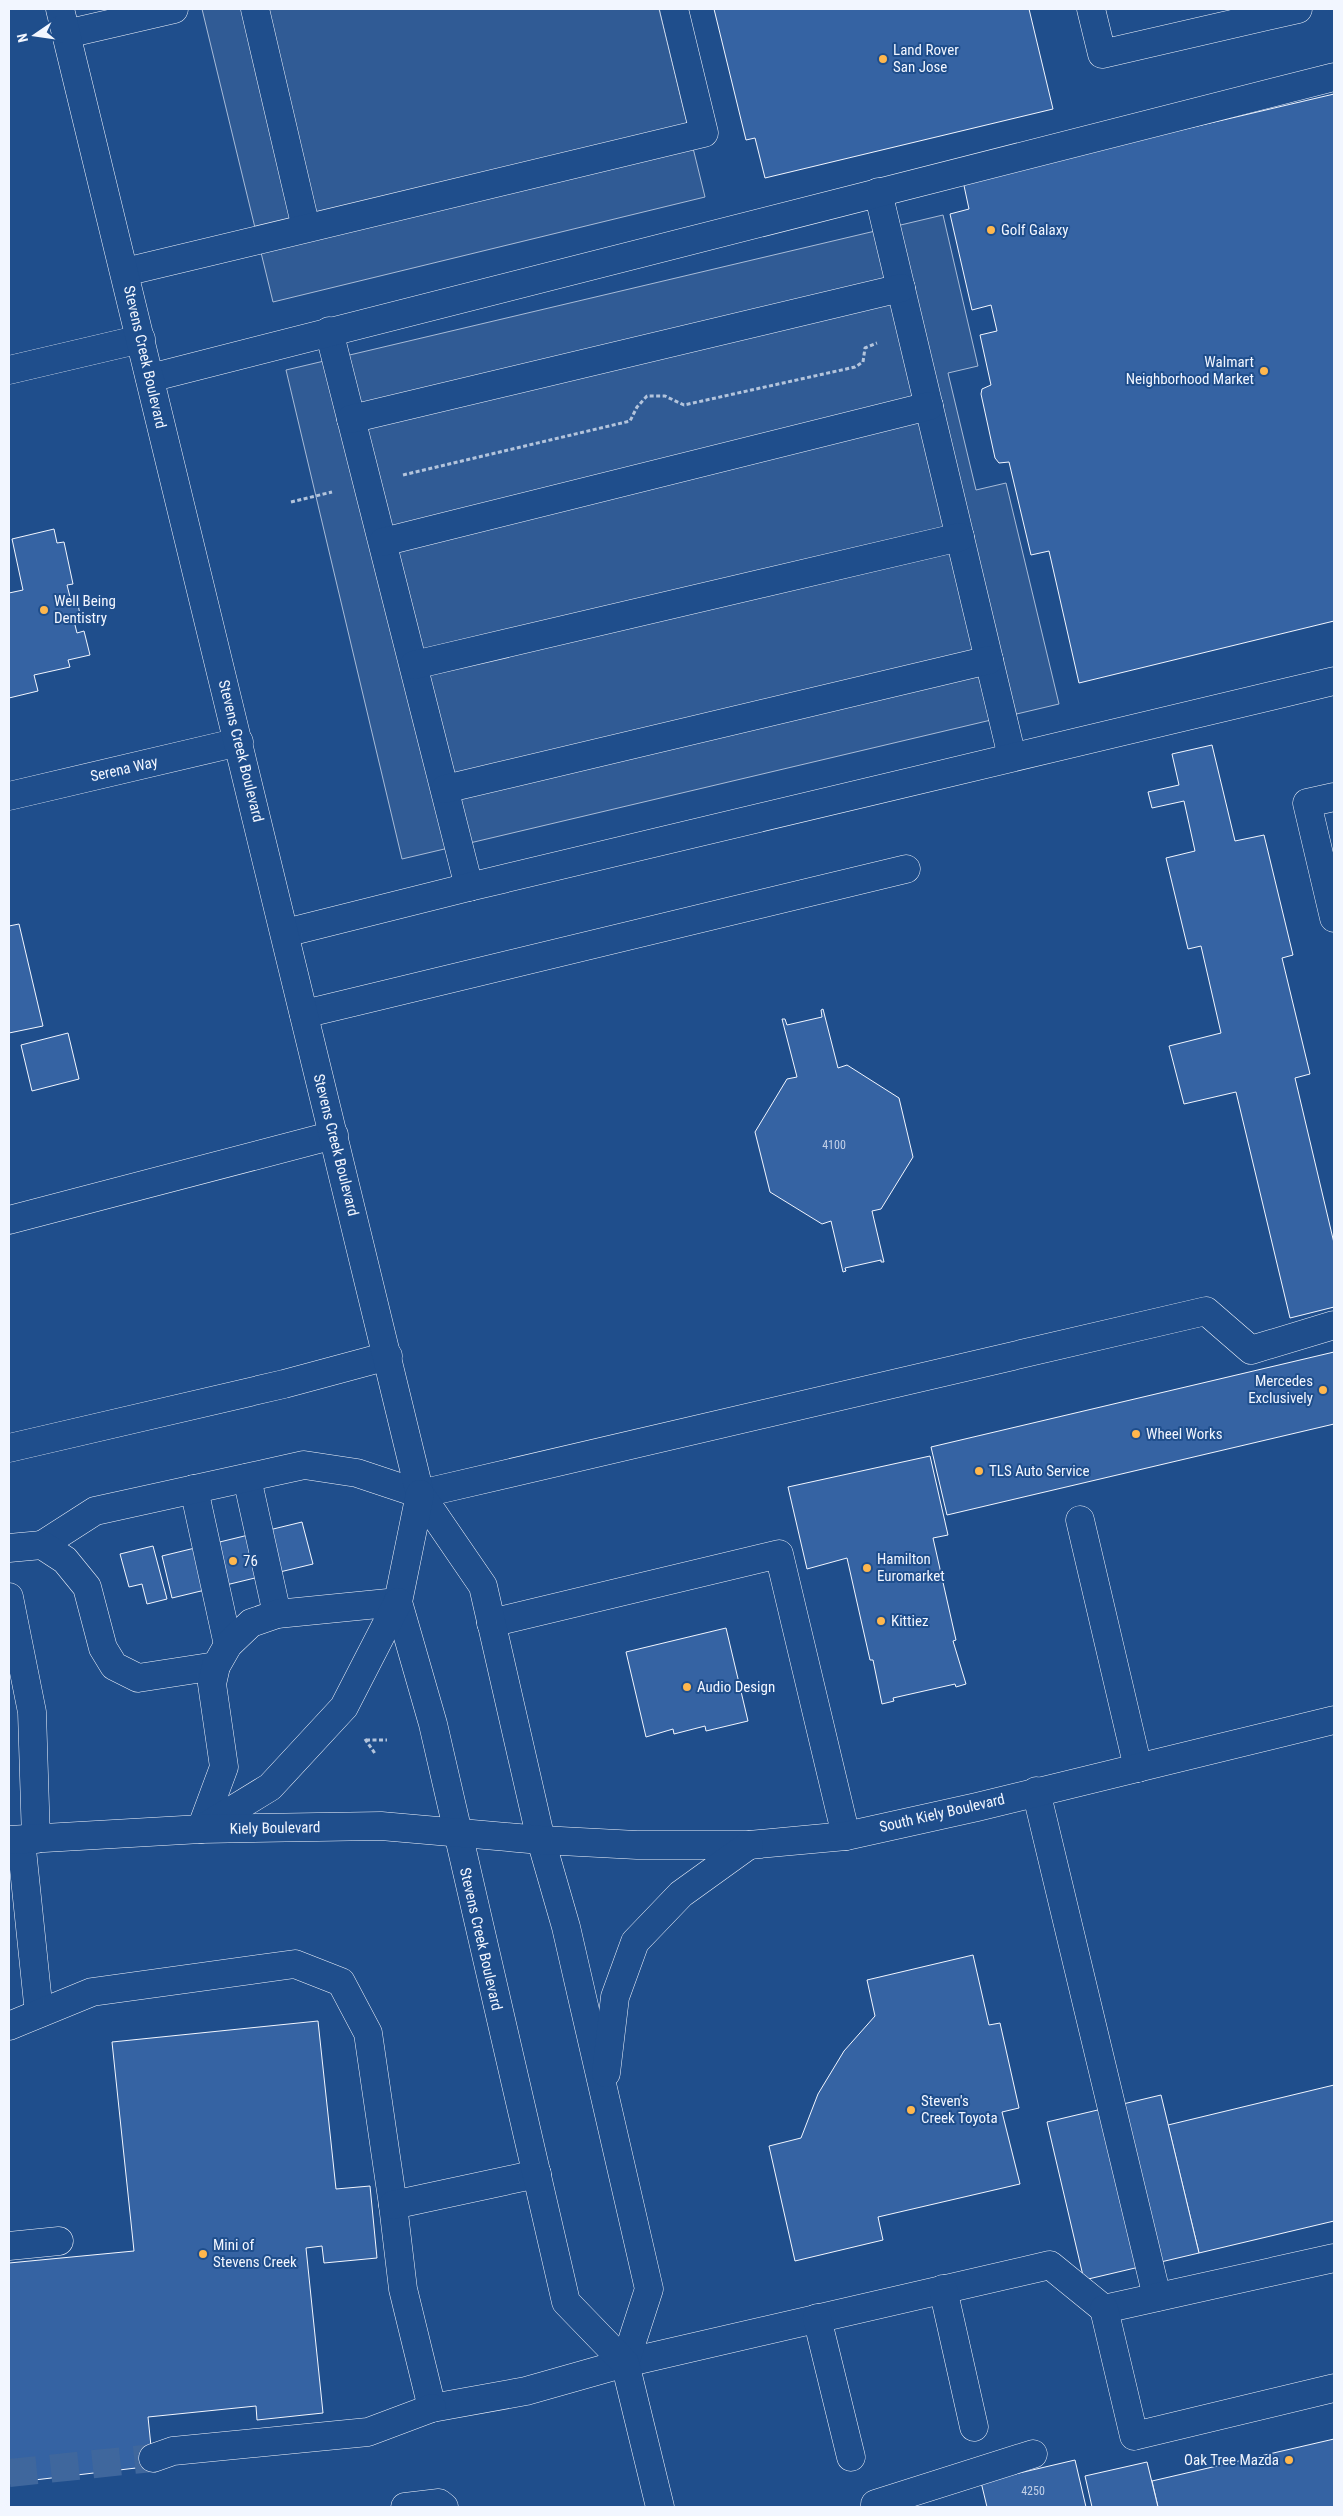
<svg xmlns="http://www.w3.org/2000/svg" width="1343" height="2516" viewBox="0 0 1343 2516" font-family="'Roboto Condensed',sans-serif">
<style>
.parking{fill:#305b95;stroke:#a8bbd7}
.building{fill:#3563a3;stroke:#f2f6ff}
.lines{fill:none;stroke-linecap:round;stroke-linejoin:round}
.minor-tunnel{stroke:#3f679d;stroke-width:28;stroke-dasharray:28 14;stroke-linecap:butt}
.minor-casing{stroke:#f2f6ff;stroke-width:29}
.major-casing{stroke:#f2f6ff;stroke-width:29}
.path{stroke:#b3c4dc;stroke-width:3;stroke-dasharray:4 2.5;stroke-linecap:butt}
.minor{stroke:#1f4e8c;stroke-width:28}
.major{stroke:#1f4e8c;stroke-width:28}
.poi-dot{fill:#ffb74d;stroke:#1f4e8c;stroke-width:2}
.labels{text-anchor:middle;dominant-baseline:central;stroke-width:4;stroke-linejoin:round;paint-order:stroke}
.number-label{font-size:12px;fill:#c3d1e8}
.poi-label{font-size:15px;fill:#f2f6ff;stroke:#1f4e8c;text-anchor:start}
.street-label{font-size:15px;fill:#f2f6ff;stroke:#1f4e8c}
</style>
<rect width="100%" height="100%" fill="#1f4e8c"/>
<!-- parking -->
<g class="parking">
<polygon points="202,9 659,9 705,197 273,302"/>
<polygon points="943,215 978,366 948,373 976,490 1006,483 1059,704 402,859 286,370"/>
</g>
<!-- building -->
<g class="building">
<polygon points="714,9 1029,9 1053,109 765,178 755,138 746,140"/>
<polygon points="1334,94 1334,621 1079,683 1049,551 1031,555 1009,462 999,463 995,458 981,394 982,389 991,385 980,335 997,331 991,305 972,310 950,214 969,209 963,181"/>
<polygon points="54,529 57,543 64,542 73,584 67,585 71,601 77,600 81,619 74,621 77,633 84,631 90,655 68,660 70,667 34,675 38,691 9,698 9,593 23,590 12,539"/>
<polygon points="1212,745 1235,841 1264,835 1293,955 1282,958 1310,1074 1295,1078 1334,1243 1334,1307 1290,1318 1236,1092 1184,1104 1169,1046 1221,1033 1201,946 1188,949 1166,858 1195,851 1184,801 1152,808 1148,792 1179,785 1172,754"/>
<polygon points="19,924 43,1026 9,1033 9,926"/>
<polygon points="823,1009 838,1068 847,1065 899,1098 913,1157 881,1209 872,1211 884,1262 881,1262 881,1260 845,1268 846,1271 843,1272 831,1221 822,1224 770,1192 755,1132 787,1079 797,1077 782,1019 785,1019 787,1025 822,1017 821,1010"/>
<polygon points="68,1033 79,1079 32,1091 21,1045"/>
<polygon points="1334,1352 1334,1424 947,1515 931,1447"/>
<polygon points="930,1456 948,1535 933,1538 956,1640 953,1641 966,1684 956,1687 955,1684 893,1698 894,1701 882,1704 873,1660 870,1660 847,1558 807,1569 788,1487"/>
<polygon points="302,1522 313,1564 172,1598 162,1556"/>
<polygon points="153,1546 167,1599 147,1604 142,1584 129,1587 120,1554"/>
<polygon points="726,1628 748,1721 706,1731 705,1726 674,1734 673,1729 646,1737 626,1652"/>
<polygon points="973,1955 989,2025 1000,2023 1019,2108 1002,2112 1020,2184 878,2217 883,2240 795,2261 769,2146 801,2138 818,2094 844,2051 875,2016 867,1980"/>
<polygon points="318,2021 336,2189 370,2186 377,2258 324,2263 322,2246 306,2248 323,2413 257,2420 256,2406 148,2417 153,2466 9,2483 9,2263 134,2251 112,2042"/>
<polygon points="1334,2085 1334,2221 1199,2253 1168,2125"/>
<polygon points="1161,2095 1199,2253 1084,2280 1047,2122"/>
<polygon points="1334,2439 1334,2507 1158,2507 1152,2481"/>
<polygon points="1075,2460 1086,2507 987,2507 981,2482"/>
<polygon points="1147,2462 1158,2507 1092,2507 1085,2476"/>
</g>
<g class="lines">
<!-- minor-tunnel -->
<polyline class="minor-tunnel" points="9,2473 153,2458"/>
<defs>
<g id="minor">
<polyline points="255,9 306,228"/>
<polyline points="1091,9 1102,54 1298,9"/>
<polyline points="66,34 174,9"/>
<polyline points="878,192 1012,757"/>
<polyline points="125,272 704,133 674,9"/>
<polyline points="329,331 469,887"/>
<polyline points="9,370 141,339"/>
<polyline points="150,378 1334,77"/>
<polyline points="351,419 901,288"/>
<polyline points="383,542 929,406"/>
<polyline points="414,665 960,537"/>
<polyline points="445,789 989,660"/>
<polyline points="9,796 239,742"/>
<polyline points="1334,797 1307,803 1334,918"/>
<polyline points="285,933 469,887 1334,681"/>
<polyline points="304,1014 906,869"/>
<polyline points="9,1220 334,1135"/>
<polyline points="9,1448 284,1384 388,1356"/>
<polyline points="247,1478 277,1614"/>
<polyline points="194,1489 228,1645"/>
<polyline points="1080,1520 1138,1768"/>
<polyline points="42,1545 95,1511 304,1465 357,1473 420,1494 1206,1311 1251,1350 1334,1325"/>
<polyline points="9,1548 42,1545 65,1560 87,1587 103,1648 114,1666 138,1678 216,1666"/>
<polyline points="9,1597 32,1712 36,1839"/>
<polyline points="491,1623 779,1554 846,1836"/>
<polyline points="1036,1791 1157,2297"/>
<polyline points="201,1829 224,1767 212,1684 216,1666 228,1645 251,1623 277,1614 398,1602"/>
<polyline points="21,1840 39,2013"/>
<polyline points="9,2026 92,1992 295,1964 341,1982 368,2033 393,2205 403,2289 432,2408 526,2391 625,2363 1050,2265 1104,2309 1334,2258"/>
<polyline points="393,2205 537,2174"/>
<polyline points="9,2246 59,2241"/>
<polyline points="943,2289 974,2427"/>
<polyline points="1104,2309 1134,2436 1334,2388"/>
<polyline points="817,2318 851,2457"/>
<polyline points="153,2458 173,2451 368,2432 432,2408"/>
<polyline points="405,2507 439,2503 444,2507"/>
<polyline points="875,2507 875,2504 1033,2454"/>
</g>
<g id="major">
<polyline points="60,9 420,1494 483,1586 541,1840 566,1927 649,2289 625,2363"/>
<polyline points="420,1494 398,1602 433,1724 566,2302 625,2363 660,2507"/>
<polyline points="203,1828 270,1787 344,1707 398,1602"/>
<polyline points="9,1840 201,1829 381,1826 541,1840 637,1845 749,1845 846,1836 977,1807 1334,1720"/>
<polyline points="606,2073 615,1997 635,1942 681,1894 749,1845"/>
</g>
</defs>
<!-- minor casing -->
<use href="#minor" class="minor-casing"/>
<!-- major casing -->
<use href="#major" class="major-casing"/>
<!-- path -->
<g class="path">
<polyline points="403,475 630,421 637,407 647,396 665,396 684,405 855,367 863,362 865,348 877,343"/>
<polyline points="291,502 332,492"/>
<polyline points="365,1739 376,1755"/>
<polyline points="366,1740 387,1740"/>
</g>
<!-- minor -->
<use href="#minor" class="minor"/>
<!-- major -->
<use href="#major" class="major"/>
</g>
<!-- markers -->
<g class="poi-dot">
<circle cx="883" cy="59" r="5"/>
<circle cx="991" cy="230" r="5"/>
<circle cx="1264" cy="371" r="5"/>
<circle cx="44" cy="610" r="5"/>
<circle cx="1323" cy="1390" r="5"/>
<circle cx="1136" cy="1434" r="5"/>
<circle cx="979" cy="1471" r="5"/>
<circle cx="233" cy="1561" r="5"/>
<circle cx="867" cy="1568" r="5"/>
<circle cx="881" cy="1621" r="5"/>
<circle cx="687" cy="1687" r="5"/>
<circle cx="911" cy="2110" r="5"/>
<circle cx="203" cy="2254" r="5"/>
<circle cx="1289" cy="2460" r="5"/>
</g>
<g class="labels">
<!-- number labels -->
<g class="number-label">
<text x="834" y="1145">4100</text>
<text x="1033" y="2491">4250</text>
</g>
<!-- poi labels -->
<g class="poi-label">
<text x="893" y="50">Land Rover<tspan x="893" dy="17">San Jose</tspan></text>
<text x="1001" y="230">Golf Galaxy</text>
<text x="1254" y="362" text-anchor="end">Walmart<tspan x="1254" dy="17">Neighborhood Market</tspan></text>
<text x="54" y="601">Well Being<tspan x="54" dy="17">Dentistry</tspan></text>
<text x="1313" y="1381" text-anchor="end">Mercedes<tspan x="1313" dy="17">Exclusively</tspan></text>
<text x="1146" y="1434">Wheel Works</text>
<text x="989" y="1471">TLS Auto Service</text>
<text x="877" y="1559">Hamilton<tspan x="877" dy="17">Euromarket</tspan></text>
<text x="243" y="1561">76</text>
<text x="891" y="1621">Kittiez</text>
<text x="697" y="1687">Audio Design</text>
<text x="921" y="2101">Steven's<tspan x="921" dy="17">Creek Toyota</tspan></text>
<text x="213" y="2245">Mini of<tspan x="213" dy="17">Stevens Creek</tspan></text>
<text x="1279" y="2460" text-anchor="end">Oak Tree Mazda</text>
</g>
<!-- street labels -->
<g class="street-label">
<text transform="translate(145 357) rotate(77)">Stevens Creek Boulevard</text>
<text transform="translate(241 751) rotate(76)">Stevens Creek Boulevard</text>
<text transform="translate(124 769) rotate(-13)">Serena Way</text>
<text transform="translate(336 1145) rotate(76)">Stevens Creek Boulevard</text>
<text transform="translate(942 1813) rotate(-13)">South Kiely Boulevard</text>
<text transform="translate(275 1828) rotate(-1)">Kiely Boulevard</text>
<text transform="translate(481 1939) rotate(77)">Stevens Creek Boulevard</text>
</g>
</g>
<!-- border -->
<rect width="1343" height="2516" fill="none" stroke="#f2f6ff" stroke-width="20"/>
<!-- north arrow -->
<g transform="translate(35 35) rotate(257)" stroke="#1f4e8c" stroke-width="4" paint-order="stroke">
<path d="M0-4L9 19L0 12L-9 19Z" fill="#f2f6ff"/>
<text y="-8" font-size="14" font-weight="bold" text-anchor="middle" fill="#f2f6ff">N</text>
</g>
</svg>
